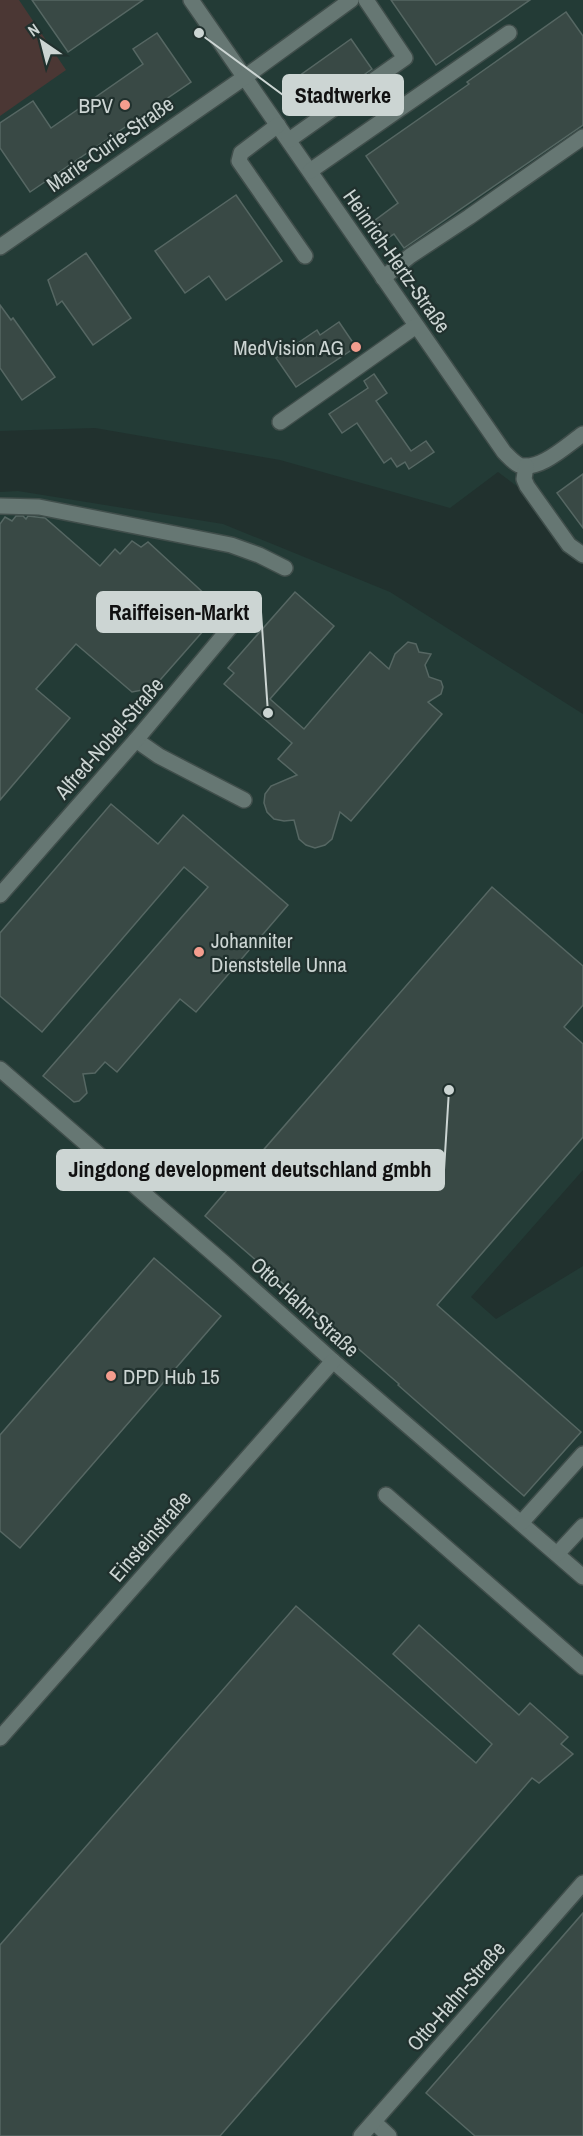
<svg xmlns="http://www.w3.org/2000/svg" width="583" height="2136" viewBox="0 0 583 2136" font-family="'Archivo Narrow',sans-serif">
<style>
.built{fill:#233b36}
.green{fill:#4b3734}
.building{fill:#394945;stroke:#566763;stroke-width:1.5}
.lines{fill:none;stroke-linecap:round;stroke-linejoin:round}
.minor-casing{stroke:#404e4b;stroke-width:18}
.minor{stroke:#667773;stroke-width:15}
.poi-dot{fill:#f59d8e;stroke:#21312e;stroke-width:2}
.labels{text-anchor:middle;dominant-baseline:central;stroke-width:4.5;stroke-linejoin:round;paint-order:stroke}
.poi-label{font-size:21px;fill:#ccd5d3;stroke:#21312e;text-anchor:end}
.street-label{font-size:21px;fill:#ccd5d3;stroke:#21312e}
.leader{fill:none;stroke:#ccd5d3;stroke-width:2}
.callout-dot{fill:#ccd5d3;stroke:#21312e;stroke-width:2}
.callout{fill:#ccd5d3;stroke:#ccd5d3;stroke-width:2}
.callout-label{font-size:22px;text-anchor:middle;font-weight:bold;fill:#111}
</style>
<rect width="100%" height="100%" fill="#21312e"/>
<!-- built -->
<g class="built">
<polygon points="0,0 583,0 583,564 569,554 527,494 498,472 450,508 280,460 95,428 0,431"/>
<polygon points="18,491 223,524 390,592 583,714 583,1170 471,1297 496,1319 583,1266 583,2136 0,2136 0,492"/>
</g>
<!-- green -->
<polygon class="green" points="0,0 19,0 66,70 0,116"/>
<!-- building -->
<g class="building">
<polygon points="32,0 143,0 68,52"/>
<polygon points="391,0 530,0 436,65"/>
<polygon points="566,12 583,36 583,125 404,248 394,234 386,239 374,221 398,203 366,156 469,84 467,82"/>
<polygon points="157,33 191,82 30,192 0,148 0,123 33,101 51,128 143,64 133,49"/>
<polygon points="351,39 372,69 313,111 308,104 304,107 294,93 298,90 292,81"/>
<polygon points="236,195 282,261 226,300 209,276 185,293 155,251"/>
<polygon points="86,253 131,318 93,345 62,301 57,305 48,280"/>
<polygon points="0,305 11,320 13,318 55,377 22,400 0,368"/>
<polygon points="339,322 356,347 296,387 276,358 317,330 320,335"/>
<polygon points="374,374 387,393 376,401 411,451 426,441 434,452 409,469 405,462 397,467 391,458 384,463 357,423 342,433 329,414 368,388 364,381"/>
<polygon points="583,474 583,528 557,493"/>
<polygon points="16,516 23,516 26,519 28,516 45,518 100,566 115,549 120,554 132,541 141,547 148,542 208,597 212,592 226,605 153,688 132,692 76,644 36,689 70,718 0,800 0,524 5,517 12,521"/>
<polygon points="295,592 334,626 270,699 304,729 370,652 389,669 395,654 408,642 416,644 419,652 431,654 425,665 429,677 441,681 443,687 441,694 428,702 442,714 351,821 340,812 332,839 325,845 315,848 306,845 299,839 294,820 284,821 274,819 267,812 264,803 265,794 271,786 297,775 278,759 292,743 224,684 234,673 228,668"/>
<polygon points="111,804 158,844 183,815 288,905 196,1012 180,999 117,1072 105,1062 95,1073 83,1074 87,1093 79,1101 74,1102 43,1076 208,887 184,867 42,1032 0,996 0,933"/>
<polygon points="492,887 583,966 583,1005 564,1027 583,1044 583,1137 437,1305 581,1432 524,1496 398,1385 399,1384 205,1216 227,1190 200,1167 211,1154 239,1178"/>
<polygon points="154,1258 221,1316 20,1548 0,1531 0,1435"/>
<polygon points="296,1606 476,1763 492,1744 393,1654 419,1625 519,1715 530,1703 568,1737 561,1744 573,1754 539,1783 532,1778 220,2136 0,2136 0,1945"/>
<polygon points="583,1913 583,2136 475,2136 426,2093"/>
</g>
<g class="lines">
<defs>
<g id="minor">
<path d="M191 0 504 452C509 457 513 462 519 465 539 472 567 445 583 434"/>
<polyline points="278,125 241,153 239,161 305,256"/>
<polyline points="289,140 405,58 366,0"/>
<polyline points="310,171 509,33"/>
<polyline points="0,247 245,77 351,0"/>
<polyline points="383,278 410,256 469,217 583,137"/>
<polyline points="280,422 416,326"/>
<polyline points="526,466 524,479 527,486 569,545 583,555"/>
<polyline points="0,506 39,507 231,545 259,555 285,568"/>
<polyline points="136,740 159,756 244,800"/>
<polyline points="0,895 136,740 248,606"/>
<polyline points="0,1069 224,1263 333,1361 583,1577"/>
<polyline points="386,1495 583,1667"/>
<polyline points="521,1523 583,1454"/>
<polyline points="557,1554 583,1526"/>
<polyline points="0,1738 333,1361"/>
<polyline points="374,2122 389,2136"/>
<polyline points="361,2136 583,1883"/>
</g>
</defs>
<!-- minor casing -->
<use href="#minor" class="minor-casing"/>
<!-- minor -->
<use href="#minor" class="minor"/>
</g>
<!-- markers -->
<g class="poi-dot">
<circle cx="125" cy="105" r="6"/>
<circle cx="356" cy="347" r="6"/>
<circle cx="199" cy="952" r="6"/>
<circle cx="111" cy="1376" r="6"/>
</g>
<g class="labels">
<!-- poi labels -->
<g class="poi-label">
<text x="113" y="105">BPV</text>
<text x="344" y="347">MedVision AG</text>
<text x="211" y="940" text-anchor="start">Johanniter<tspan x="211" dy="24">Dienststelle Unna</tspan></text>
<text x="123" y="1376" text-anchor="start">DPD Hub 15</text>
</g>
<!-- street labels -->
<g class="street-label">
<text transform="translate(110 144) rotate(-35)">Marie-Curie-Straße</text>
<text transform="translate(397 261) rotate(55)">Heinrich-Hertz-Straße</text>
<text transform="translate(109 738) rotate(-49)">Alfred-Nobel-Straße</text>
<text transform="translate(305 1307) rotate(42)">Otto-Hahn-Straße</text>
<text transform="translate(150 1536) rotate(-49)">Einsteinstraße</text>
<text transform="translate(456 1996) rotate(-49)">Otto-Hahn-Straße</text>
</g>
</g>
<!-- callouts -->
<path class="leader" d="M199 33L283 95M268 713L261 612M449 1090L444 1170"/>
<g class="callout-dot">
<circle cx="199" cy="33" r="6"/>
<circle cx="268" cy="713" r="6"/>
<circle cx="449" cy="1090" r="6"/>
</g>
<g class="callout">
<rect x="283" y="75" width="120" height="40" rx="6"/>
<rect x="97" y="592" width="164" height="40" rx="6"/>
<rect x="57" y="1150" width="387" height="40" rx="6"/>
</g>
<g class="callout-label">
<text x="343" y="103">Stadtwerke</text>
<text x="179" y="620">Raiffeisen-Markt</text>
<text x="250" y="1177">Jingdong development deutschland gmbh</text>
</g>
<!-- north arrow -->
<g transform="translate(42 42) rotate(325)" stroke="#21312e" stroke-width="4.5" paint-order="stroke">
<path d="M0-4.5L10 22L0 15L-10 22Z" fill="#ccd5d3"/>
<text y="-9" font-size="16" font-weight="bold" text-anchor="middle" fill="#ccd5d3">N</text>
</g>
</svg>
